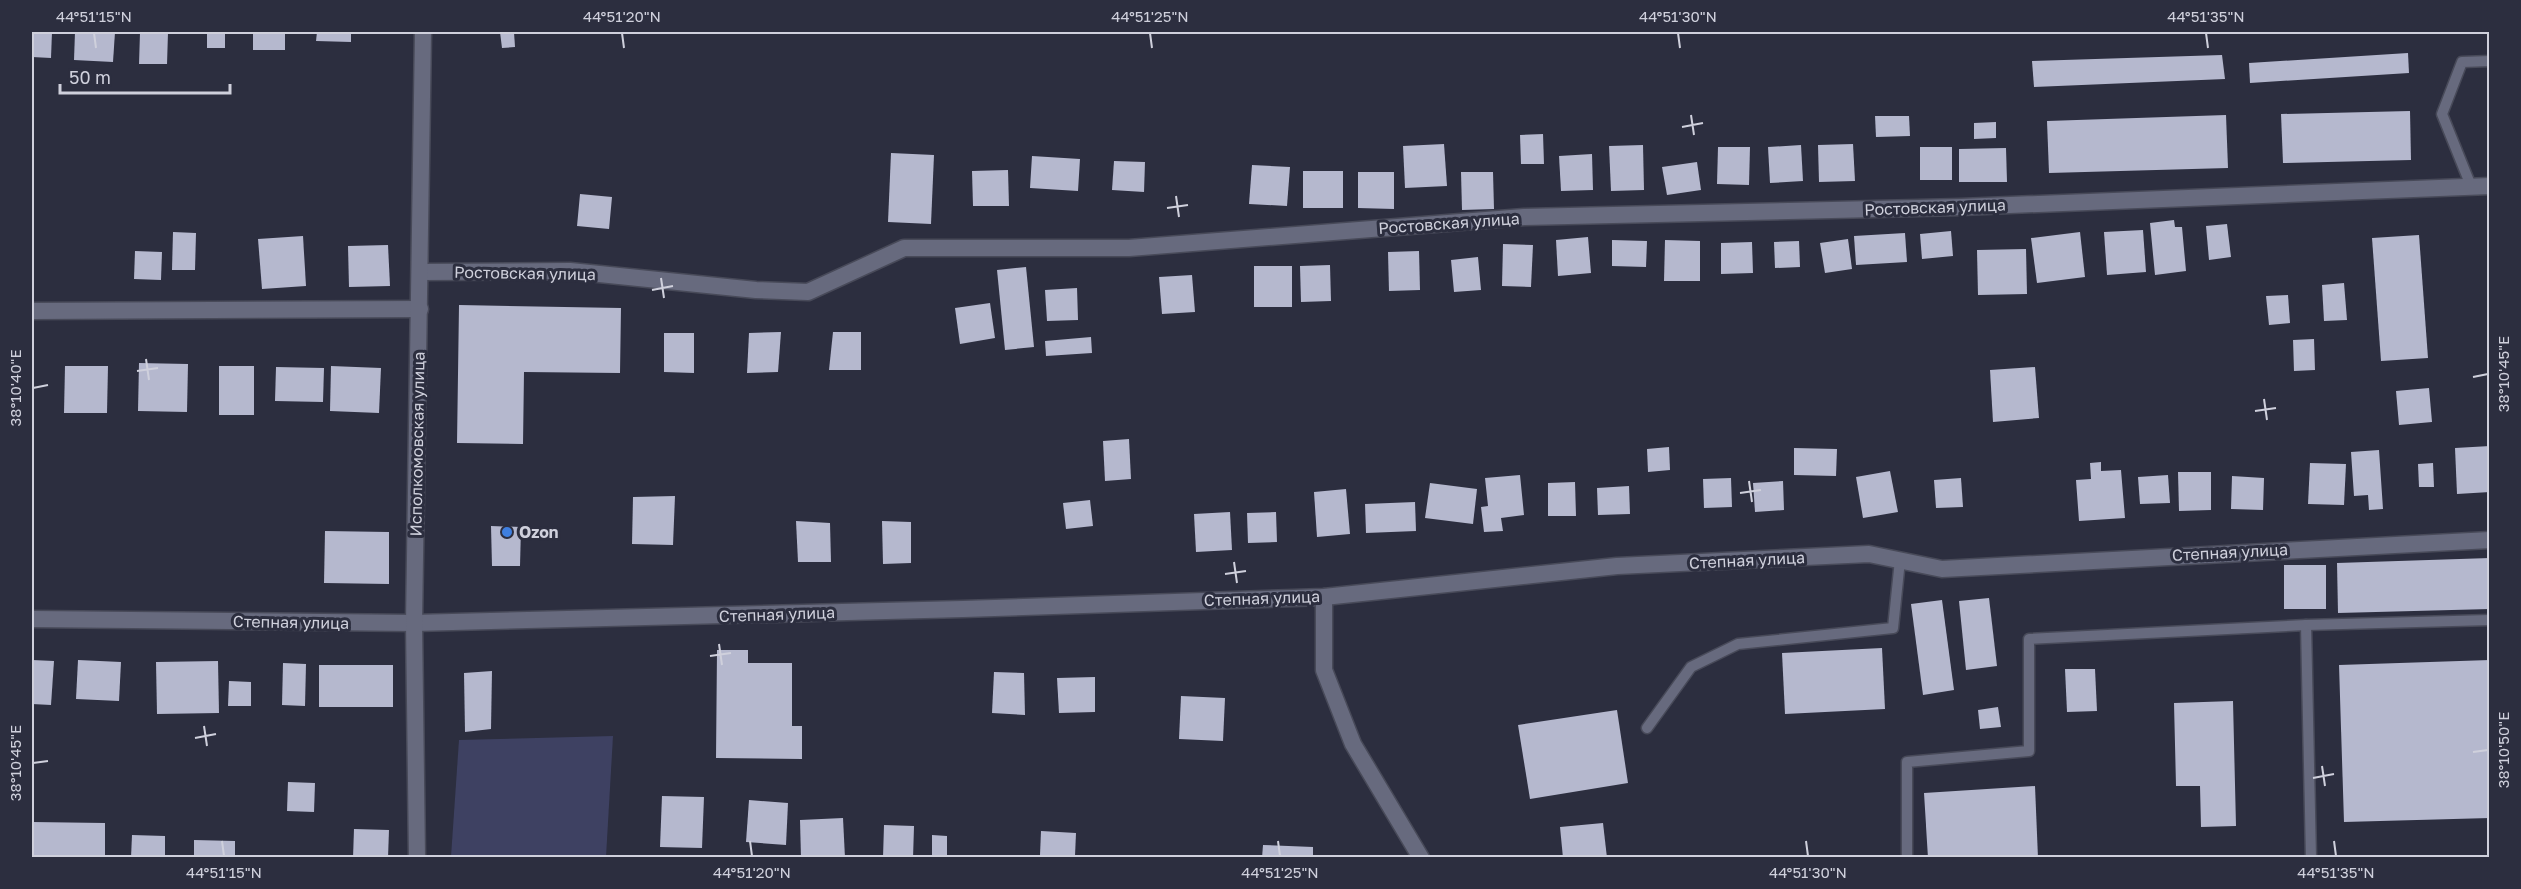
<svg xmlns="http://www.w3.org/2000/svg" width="2521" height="889" viewBox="0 0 2521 889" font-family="'Golos Text',sans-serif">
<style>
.green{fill:#3e4162}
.building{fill:#b5b8ce}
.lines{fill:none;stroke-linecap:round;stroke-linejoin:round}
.service-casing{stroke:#484a59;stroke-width:13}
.minor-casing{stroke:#484a59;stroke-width:19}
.service{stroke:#676a7e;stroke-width:10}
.minor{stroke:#676a7e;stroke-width:16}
.ticks{fill:none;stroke:#cfd0dc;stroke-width:2}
.shop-dot{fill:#3f7fe0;stroke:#2c2e3f;stroke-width:2}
.labels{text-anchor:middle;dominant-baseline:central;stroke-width:6;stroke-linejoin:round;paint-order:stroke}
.street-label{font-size:16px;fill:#cfd0dc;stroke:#2c2e3f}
.poi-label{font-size:16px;font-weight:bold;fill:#cfd0dc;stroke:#2c2e3f;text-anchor:start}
.neatline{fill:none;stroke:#cfd0dc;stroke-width:2}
.ticks-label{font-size:15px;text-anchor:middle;fill:#cfd0dc}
</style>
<rect width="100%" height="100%" fill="#2c2e3f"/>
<!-- green -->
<polygon class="green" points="613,736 606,857 451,857 459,740"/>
<!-- building -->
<g class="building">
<polygon points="32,32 52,32 51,58 32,57"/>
<polygon points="75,32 115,32 113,62 74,60"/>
<polygon points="140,32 168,32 167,64 139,64"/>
<rect x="207" y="32" width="18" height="16"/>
<rect x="253" y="32" width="32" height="18"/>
<polygon points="317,32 351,32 351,42 316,41"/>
<polygon points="500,32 514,32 515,47 502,48"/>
<polygon points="2408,53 2409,73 2250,83 2249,63"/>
<polygon points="2222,55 2225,79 2034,87 2032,61"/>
<polygon points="2410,111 2411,160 2283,163 2281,114"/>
<polygon points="2226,115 2228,168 2049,173 2047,121"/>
<polygon points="1875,116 1909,116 1910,136 1876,137"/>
<polygon points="1996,122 1996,138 1974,139 1974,123"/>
<polygon points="1543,134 1544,164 1521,164 1520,135"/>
<polygon points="1444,144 1447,186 1405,188 1403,146"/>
<polygon points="1853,144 1855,181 1819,182 1818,145"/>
<polygon points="1643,145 1644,190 1611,191 1609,146"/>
<polygon points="1801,145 1803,181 1770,183 1768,147"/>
<polygon points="1718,147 1750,147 1749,185 1717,184"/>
<rect x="1920" y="147" width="32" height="33"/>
<polygon points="2006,148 2007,182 1959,182 1959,149"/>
<polygon points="891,153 934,155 931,224 888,222"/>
<polygon points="1592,154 1593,190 1561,191 1559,156"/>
<polygon points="1032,156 1080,159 1078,191 1030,188"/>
<polygon points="1114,161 1145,162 1144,192 1112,190"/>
<polygon points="1697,162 1701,190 1667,195 1662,167"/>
<polygon points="1252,165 1290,167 1287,206 1249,204"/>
<polygon points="1008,170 1009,206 973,206 972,171"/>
<rect x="1303" y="171" width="40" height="37"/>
<polygon points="1358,172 1394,172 1394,209 1358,208"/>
<polygon points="1461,172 1493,172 1494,209 1462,210"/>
<polygon points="580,194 612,197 609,229 577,226"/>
<polygon points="2174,220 2175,227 2182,227 2186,271 2155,275 2150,223"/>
<polygon points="2227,224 2231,257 2209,260 2206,226"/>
<polygon points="2143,230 2146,272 2107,275 2104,232"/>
<polygon points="1951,231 1953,256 1922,259 1920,234"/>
<polygon points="173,232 196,233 195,270 172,270"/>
<polygon points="2080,232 2085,277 2037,283 2031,238"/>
<polygon points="1905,233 1907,262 1856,265 1854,236"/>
<polygon points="2419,235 2428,358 2381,361 2372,238"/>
<polygon points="303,236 306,286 262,289 258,239"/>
<polygon points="1588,237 1591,273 1558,276 1556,240"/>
<polygon points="1848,239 1852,269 1825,273 1820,243"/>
<polygon points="1612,240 1647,241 1646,267 1612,266"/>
<polygon points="1665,240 1700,241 1700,281 1664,281"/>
<polygon points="1799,241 1800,267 1775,268 1774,242"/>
<polygon points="1752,242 1753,273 1721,274 1721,243"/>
<polygon points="1503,244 1533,245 1531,287 1502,286"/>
<polygon points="388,245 390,286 349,287 348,246"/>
<polygon points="2026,249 2027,294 1978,295 1977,250"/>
<polygon points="135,251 162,252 161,280 134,279"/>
<polygon points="1419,251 1420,290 1389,291 1388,252"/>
<polygon points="1478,257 1481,290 1454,292 1451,260"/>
<polygon points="1330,265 1331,301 1301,302 1300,266"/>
<rect x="1254" y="266" width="38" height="41"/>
<polygon points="1026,267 1034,347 1005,350 997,270"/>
<polygon points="1192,275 1195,312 1162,314 1159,277"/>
<polygon points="2344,283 2347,320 2324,321 2322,285"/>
<polygon points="1077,288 1078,320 1047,321 1045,290"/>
<polygon points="2288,295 2290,323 2269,325 2266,296"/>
<polygon points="990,303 995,338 960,344 955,308"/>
<polygon points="459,305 621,308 620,373 524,372 523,444 457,443"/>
<polygon points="781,332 778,372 747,373 749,333"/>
<polygon points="833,332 861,332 861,370 829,370"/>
<polygon points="664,333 694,333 694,373 664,372"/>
<polygon points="1091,337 1092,353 1046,356 1045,341"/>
<polygon points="2314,339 2315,370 2294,371 2293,340"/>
<polygon points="139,363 188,364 187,412 138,411"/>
<polygon points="65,366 108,366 107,413 64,413"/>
<rect x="219" y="366" width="35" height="49"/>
<polygon points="331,366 381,368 379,413 330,411"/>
<polygon points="276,367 324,368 323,402 275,401"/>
<polygon points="2035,367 2039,418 1993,422 1990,370"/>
<polygon points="2429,388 2432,422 2399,425 2396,391"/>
<polygon points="1129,439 1131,479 1105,481 1103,441"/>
<polygon points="2490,446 2490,492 2457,494 2455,448"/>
<polygon points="1669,447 1670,470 1648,472 1647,449"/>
<polygon points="1794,448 1837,449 1836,476 1794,475"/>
<polygon points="2379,450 2383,509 2369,510 2368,495 2354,496 2351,452"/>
<polygon points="2101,462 2101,471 2121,470 2125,518 2079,521 2076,480 2091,479 2090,463"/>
<polygon points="2310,463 2346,464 2344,505 2308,504"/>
<polygon points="2433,463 2434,487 2419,487 2418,464"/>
<polygon points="1890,471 1898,512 1863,518 1856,477"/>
<polygon points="2178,472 2211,472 2211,510 2179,511"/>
<polygon points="1520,475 1524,515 1501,518 1503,531 1484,532 1481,507 1488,506 1485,478"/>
<polygon points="2168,475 2170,503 2140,504 2138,477"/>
<polygon points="2232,476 2264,478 2263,510 2231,509"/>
<polygon points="1731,478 1732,507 1704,508 1703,479"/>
<polygon points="1961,478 1963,507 1936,508 1934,480"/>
<polygon points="1783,481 1784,510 1755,512 1753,483"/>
<polygon points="1575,482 1576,516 1548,516 1548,483"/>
<polygon points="1430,483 1477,489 1473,524 1425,518"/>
<polygon points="1629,486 1630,514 1598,515 1597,488"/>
<polygon points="1346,489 1350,534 1317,537 1314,492"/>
<polygon points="675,496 673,545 632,544 633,497"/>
<polygon points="1090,500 1093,526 1066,529 1063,503"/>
<polygon points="1415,502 1416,531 1366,533 1365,504"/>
<polygon points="1230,512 1232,550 1196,552 1194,514"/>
<polygon points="1276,512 1277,542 1248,543 1247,513"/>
<polygon points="796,521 830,523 831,562 798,562"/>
<polygon points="882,521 911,522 911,563 883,564"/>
<polygon points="491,526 521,527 520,566 492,566"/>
<polygon points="325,531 389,532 389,584 324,583"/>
<polygon points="2490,558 2490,609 2338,613 2337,563"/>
<rect x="2284" y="565" width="42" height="44"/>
<polygon points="1989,598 1997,666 1966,670 1959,601"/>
<polygon points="1942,600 1954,690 1923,695 1911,604"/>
<polygon points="1882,648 1885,709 1785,714 1782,653"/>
<polygon points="717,650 748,650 748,663 792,663 792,726 802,726 802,759 716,758"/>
<polygon points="32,660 54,661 51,705 32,704"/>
<polygon points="78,660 121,662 119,701 76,699"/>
<polygon points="2490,660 2490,818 2344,822 2339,665"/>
<polygon points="218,661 219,713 157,714 156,662"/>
<polygon points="283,663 306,664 305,706 282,705"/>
<rect x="319" y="665" width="74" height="42"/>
<polygon points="2065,669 2095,669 2097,711 2067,712"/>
<polygon points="492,671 491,729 465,732 464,673"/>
<polygon points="994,672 1024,673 1025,715 992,713"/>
<polygon points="1095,677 1095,712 1059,713 1057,678"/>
<polygon points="229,681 251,682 251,706 228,706"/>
<polygon points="1181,696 1225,698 1223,741 1179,739"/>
<polygon points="2233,701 2236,826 2201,827 2200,786 2176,786 2174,703"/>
<polygon points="1998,707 2001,727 1980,729 1978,710"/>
<polygon points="1617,710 1628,783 1530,799 1518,725"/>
<polygon points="288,782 315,783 314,812 287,811"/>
<polygon points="2035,786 2038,858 1928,858 1924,793"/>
<polygon points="662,796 704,797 702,848 660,847"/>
<polygon points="749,800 788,803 786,845 746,842"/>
<polygon points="843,818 845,858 801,858 800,820"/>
<polygon points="32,822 105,823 105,858 32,858"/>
<polygon points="1603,823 1607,858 1563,858 1560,827"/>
<polygon points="884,825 914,826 913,858 883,858"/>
<polygon points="354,829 389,830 388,858 353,858"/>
<polygon points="1041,831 1076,833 1075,856 1040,855"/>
<polygon points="132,835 165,836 165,858 131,858"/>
<polygon points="932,835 947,836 947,858 932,858"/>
<polygon points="194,840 235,841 235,858 194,858"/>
<polygon points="1263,845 1313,847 1313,858 1262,858"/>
</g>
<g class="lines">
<defs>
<g id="service">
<polyline points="2471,186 2442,114 2462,62 2490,61"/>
<polyline points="2306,625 2311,858"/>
<polyline points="1647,728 1691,667 1738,644 1893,628 1900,560"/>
<polyline points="1907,858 1907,762 2029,751 2029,639 2306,625 2490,620"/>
</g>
<g id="minor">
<polyline points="420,272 570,271 756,290 808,292 904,248 1129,248 1524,217 1961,207 2490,186"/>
<polyline points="32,311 420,309"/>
<polyline points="1324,597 1324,670 1353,744 1421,858"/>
<polyline points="32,619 414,623 963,609 1324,597 1617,566 1869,554 1942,569 2490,540"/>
<polyline points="417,858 414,623 423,32"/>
</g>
</defs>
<!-- service casing -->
<use href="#service" class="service-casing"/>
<!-- minor casing -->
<use href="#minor" class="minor-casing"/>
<!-- service -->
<use href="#service" class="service"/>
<!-- minor -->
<use href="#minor" class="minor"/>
</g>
<!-- ticks -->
<path class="ticks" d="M94 33 96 48M622 33 624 48M1150 33 1152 48M1678 33 1680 48M2206 33 2208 48M1691 115 1694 135M1682 127 1703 123M1176 196 1179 217M1167 208 1188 205M661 278 664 298M652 290 673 286M146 359 149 380M137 371 158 368M2473 377 2488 374M33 388 48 385M2264 399 2267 420M2255 411 2276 408M1749 481 1752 502M1740 493 1761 490M1234 562 1237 583M1225 574 1246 571M719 644 722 665M710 656 731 653M204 726 207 746M195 738 216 734M2473 752 2488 750M33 763 48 761M2322 766 2325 786M2313 778 2334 774M222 841 224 856M750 841 752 856M1278 841 1280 856M1806 841 1808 856M2334 841 2336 856"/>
<!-- markers -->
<circle class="shop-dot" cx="507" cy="532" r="6"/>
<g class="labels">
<!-- street labels -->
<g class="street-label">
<text transform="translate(1935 207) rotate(-2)">Ростовская улица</text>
<text transform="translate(1449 223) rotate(-4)">Ростовская улица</text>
<text transform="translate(525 273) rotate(1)">Ростовская улица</text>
<text transform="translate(417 444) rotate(-89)">Исполкомовская улица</text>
<text transform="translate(2230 552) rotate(-3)">Степная улица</text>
<text transform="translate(1747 560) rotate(-3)">Степная улица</text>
<text transform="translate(1262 598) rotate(-2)">Степная улица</text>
<text transform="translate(777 614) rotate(-2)">Степная улица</text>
<text transform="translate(291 622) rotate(1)">Степная улица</text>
</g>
<!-- poi labels -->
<g class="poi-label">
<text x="519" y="532">Ozon</text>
</g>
</g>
<!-- border -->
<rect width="2521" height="889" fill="none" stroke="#2c2e3f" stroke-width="66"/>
<!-- scale -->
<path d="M60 84v9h170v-9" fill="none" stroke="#cfd0dc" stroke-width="3"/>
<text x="69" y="84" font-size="18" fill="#cfd0dc" stroke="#2c2e3f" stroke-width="4.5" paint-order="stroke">50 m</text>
<rect x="33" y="33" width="2455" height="823" class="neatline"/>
<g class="ticks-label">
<text x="94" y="22">44°51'15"N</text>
<text x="622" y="22">44°51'20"N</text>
<text x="1150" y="22">44°51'25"N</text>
<text x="1678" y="22">44°51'30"N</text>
<text x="2206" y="22">44°51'35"N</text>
<text transform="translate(2504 374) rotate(-90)" y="5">38°10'45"E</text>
<text transform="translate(16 388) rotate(-90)" y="5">38°10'40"E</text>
<text transform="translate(2504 750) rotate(-90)" y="5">38°10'50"E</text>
<text transform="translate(16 763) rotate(-90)" y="5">38°10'45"E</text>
<text x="224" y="878">44°51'15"N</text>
<text x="752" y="878">44°51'20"N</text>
<text x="1280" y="878">44°51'25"N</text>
<text x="1808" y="878">44°51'30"N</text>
<text x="2336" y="878">44°51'35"N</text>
</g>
</svg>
